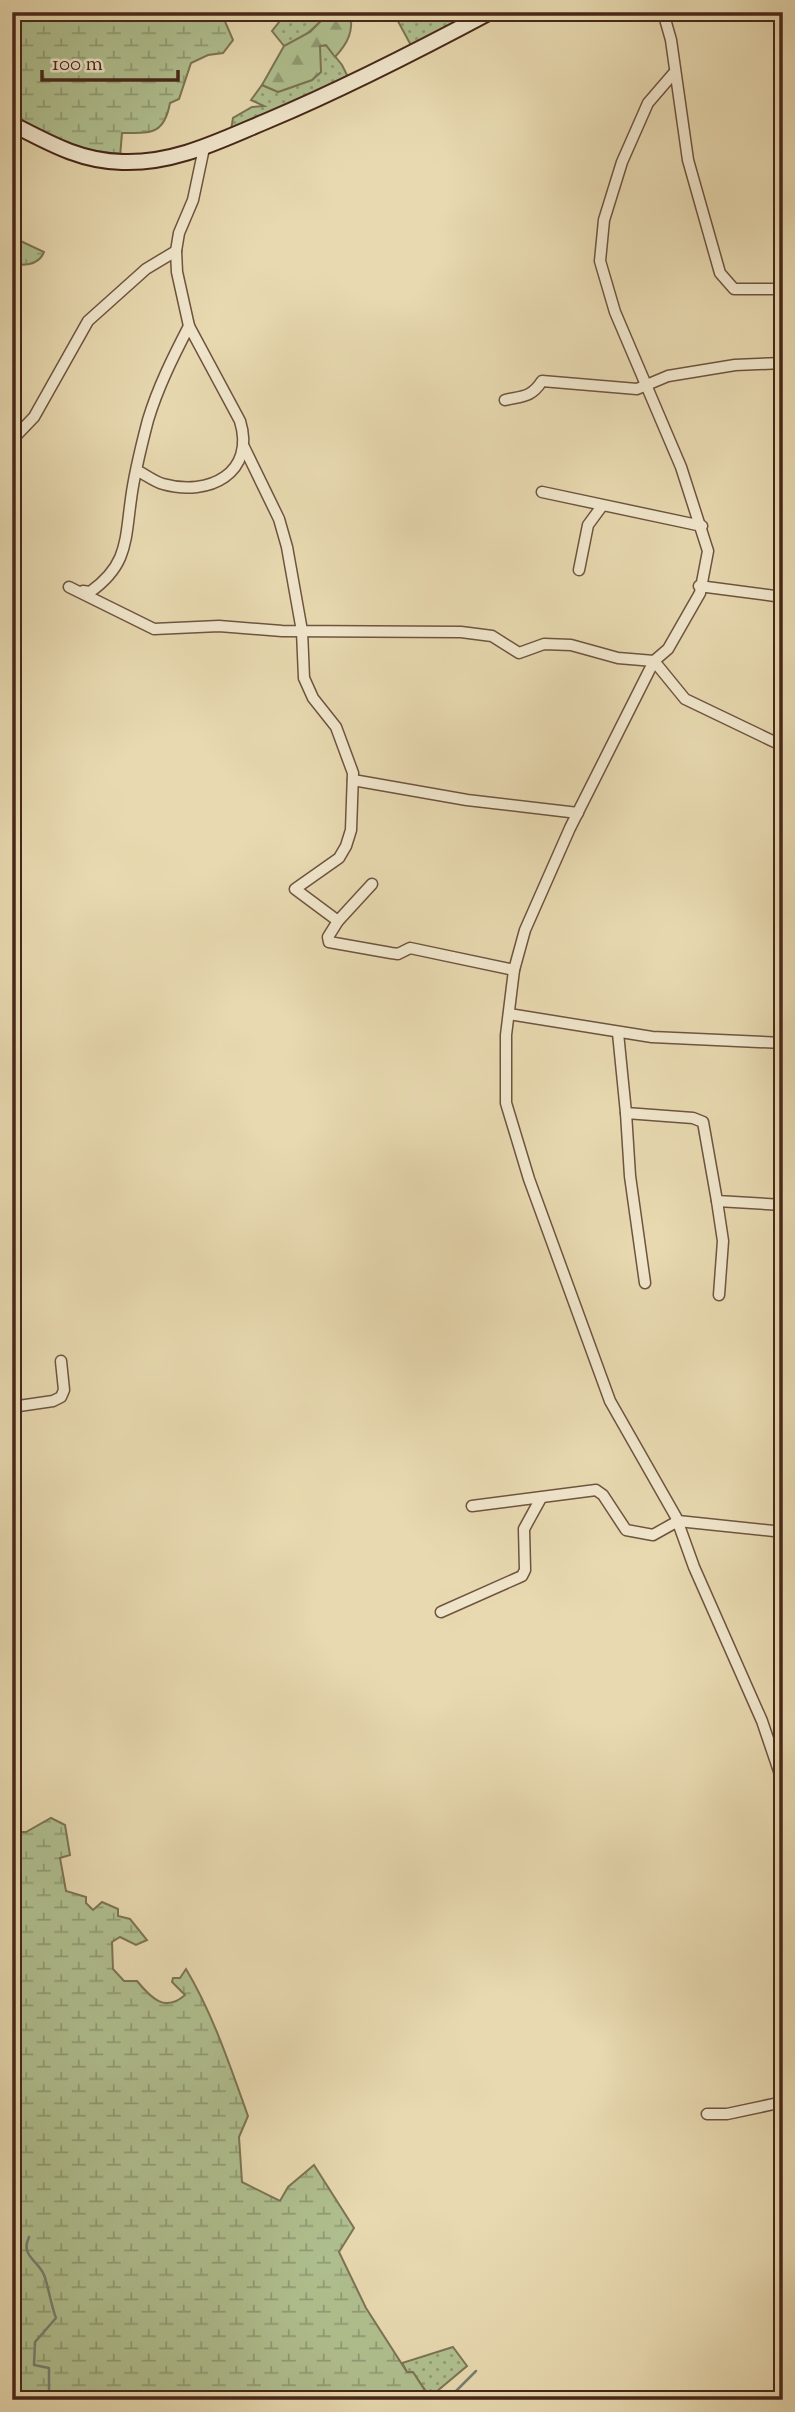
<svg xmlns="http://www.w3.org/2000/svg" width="795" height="2412" viewBox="0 0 795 2412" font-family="'Sorts Mill Goudy',serif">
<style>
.grass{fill:url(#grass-dots);stroke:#7c7454;stroke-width:2}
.forest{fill:url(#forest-firs);stroke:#7c7454;stroke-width:2}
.wetland{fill:url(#wetland-marsh);stroke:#7c7454;stroke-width:2}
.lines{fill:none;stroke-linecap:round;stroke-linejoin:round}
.stream{stroke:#777f71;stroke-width:2.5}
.street-casing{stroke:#6f543f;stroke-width:13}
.secondary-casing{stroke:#472719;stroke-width:18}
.street{stroke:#f0e6cc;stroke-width:10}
.secondary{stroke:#f0e6cc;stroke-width:14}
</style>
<defs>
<pattern id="grass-dots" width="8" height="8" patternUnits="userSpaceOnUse" patternTransform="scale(1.75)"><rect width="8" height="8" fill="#b0c090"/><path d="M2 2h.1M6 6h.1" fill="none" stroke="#919c75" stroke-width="1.8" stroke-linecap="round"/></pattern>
<pattern id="forest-firs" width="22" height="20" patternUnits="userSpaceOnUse" patternTransform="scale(1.75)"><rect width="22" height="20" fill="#b0c090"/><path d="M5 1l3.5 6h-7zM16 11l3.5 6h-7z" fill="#919c75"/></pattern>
<pattern id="wetland-marsh" width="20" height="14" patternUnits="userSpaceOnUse" patternTransform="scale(1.75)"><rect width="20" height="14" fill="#b0c090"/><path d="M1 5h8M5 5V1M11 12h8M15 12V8" fill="none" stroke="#919c75"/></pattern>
</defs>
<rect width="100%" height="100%" fill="#e8d9b0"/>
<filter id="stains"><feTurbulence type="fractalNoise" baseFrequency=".00286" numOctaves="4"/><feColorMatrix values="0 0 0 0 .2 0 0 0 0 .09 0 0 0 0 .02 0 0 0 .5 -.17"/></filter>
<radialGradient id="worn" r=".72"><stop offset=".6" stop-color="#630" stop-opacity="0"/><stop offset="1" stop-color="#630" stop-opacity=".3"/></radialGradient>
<!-- grass -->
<g class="grass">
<path d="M280 12H330C317 25 301 42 284 46L272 31 279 22Z"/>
<polygon points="393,12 474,12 477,18 414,51"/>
<polygon points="326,45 342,65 349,79 231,130 233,118 252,107 264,106 251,100 262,85 278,92 312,80 320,72 320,46"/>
<polygon points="453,2347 467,2366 430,2397 413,2373 407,2372 402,2363"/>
</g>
<!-- forest -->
<path class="forest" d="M330 12H350C354 31 348 43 335 57L326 45 320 46 321 72 312 80 278 92 262 85 284 46 310 32Z"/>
<!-- wetland -->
<g class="wetland">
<path d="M12 12H221L233 40 223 53 208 55 191 63 179 99 170 103C164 135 151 133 122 133L120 157 104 155 103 152 71 148 12 120Z"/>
<path d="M12 237 44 252C39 265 25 266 12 264Z"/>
<path d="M51 1818 65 1825 70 1855 60 1858 66 1891 86 1897V1903L93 1910 102 1902 118 1909V1916L130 1919 147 1940 136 1945 120 1937 112 1942 113 1969 124 1981H137C151 1998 165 2013 185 1995L172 1982 173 1978H180L186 1969C213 2014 230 2066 248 2116L239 2137 242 2182 280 2201 288 2187 314 2165 354 2228 339 2252 366 2308 407 2372H413L431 2400H12V1832H26Z"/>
</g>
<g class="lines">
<!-- stream -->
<g class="stream">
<polyline points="78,147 96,152 135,155"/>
<path d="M29 2237C20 2256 38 2260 44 2275 48 2285 51 2305 56 2318L35 2342 34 2365 49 2368V2400"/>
<polyline points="294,2395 305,2400"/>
<polyline points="447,2400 476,2371"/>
</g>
<defs>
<g id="street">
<polyline points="663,12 671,40 688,160 720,273 734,289 783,289"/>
<polyline points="673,74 648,103 622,162 604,220 600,261 615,312 681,467 708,551 700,593 668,649 654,661 570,828 525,930 514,970 506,1035 506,1103 529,1179 610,1401 676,1517 694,1567 762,1721 783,1783"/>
<path d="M505 400C522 396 531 398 542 381L637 389 668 376 735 365 783 363"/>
<polyline points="12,440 34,417 88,321 146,269 176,251"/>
<polyline points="244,447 279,519 287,547 302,631 304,678 313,698 336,727 353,773 351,830 346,846 339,858 295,889 338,921"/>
<path d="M138 471C146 475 155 482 163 484 209 497 256 473 240 421L189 326"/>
<polyline points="542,492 702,526"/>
<polyline points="579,570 588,525 602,506"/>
<polyline points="699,586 775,596 783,594"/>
<polyline points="69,587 154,629 219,626 282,631 461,632 492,636 519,653 544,644 571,645 618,658 654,661 685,699 783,746"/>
<path d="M83 591 90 592C128 565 125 541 131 499 134 475 142 443 148 420 158 387 173 357 189 326L177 272 176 251 179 233 193 200 204 148"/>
<polyline points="353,780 467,800 578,813"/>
<polyline points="372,884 338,921 328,937 329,942 391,953 398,954 410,948 514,970"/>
<polyline points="509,1014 652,1037 783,1043"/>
<polyline points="618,1033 626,1113 693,1118 703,1122 717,1201 783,1205"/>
<polyline points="626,1113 630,1176 645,1283"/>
<polyline points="717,1201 723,1241 719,1295"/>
<polyline points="12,1407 53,1401 61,1397 64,1390 61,1361"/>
<polyline points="472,1506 596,1490 603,1495 626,1530 653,1535 678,1521 783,1532"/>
<polyline points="441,1612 522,1576 525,1570 524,1529 541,1498"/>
<polyline points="707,2114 727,2114 783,2102"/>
</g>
<path id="secondary" d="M12 124C49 143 80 161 122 162 175 164 221 140 269 120 345 88 417 51 490 12"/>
</defs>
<!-- street casing -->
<use href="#street" class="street-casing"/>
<!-- secondary casing -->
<use href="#secondary" class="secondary-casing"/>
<!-- street -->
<use href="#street" class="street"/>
<!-- secondary -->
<use href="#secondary" class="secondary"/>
</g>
<!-- margin -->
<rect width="795" height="2412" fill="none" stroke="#e8d9b0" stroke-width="42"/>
<rect x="14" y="14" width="767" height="2384" fill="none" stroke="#472719" stroke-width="3.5"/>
<rect x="21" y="21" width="753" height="2370" fill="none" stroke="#472719" stroke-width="2"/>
<!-- scale -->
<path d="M42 70v10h136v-10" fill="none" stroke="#472719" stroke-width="3.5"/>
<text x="52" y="70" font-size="21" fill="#472719" stroke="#f0e6cc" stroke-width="5" paint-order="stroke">100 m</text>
<rect width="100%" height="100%" filter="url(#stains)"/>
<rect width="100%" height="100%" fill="url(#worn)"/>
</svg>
